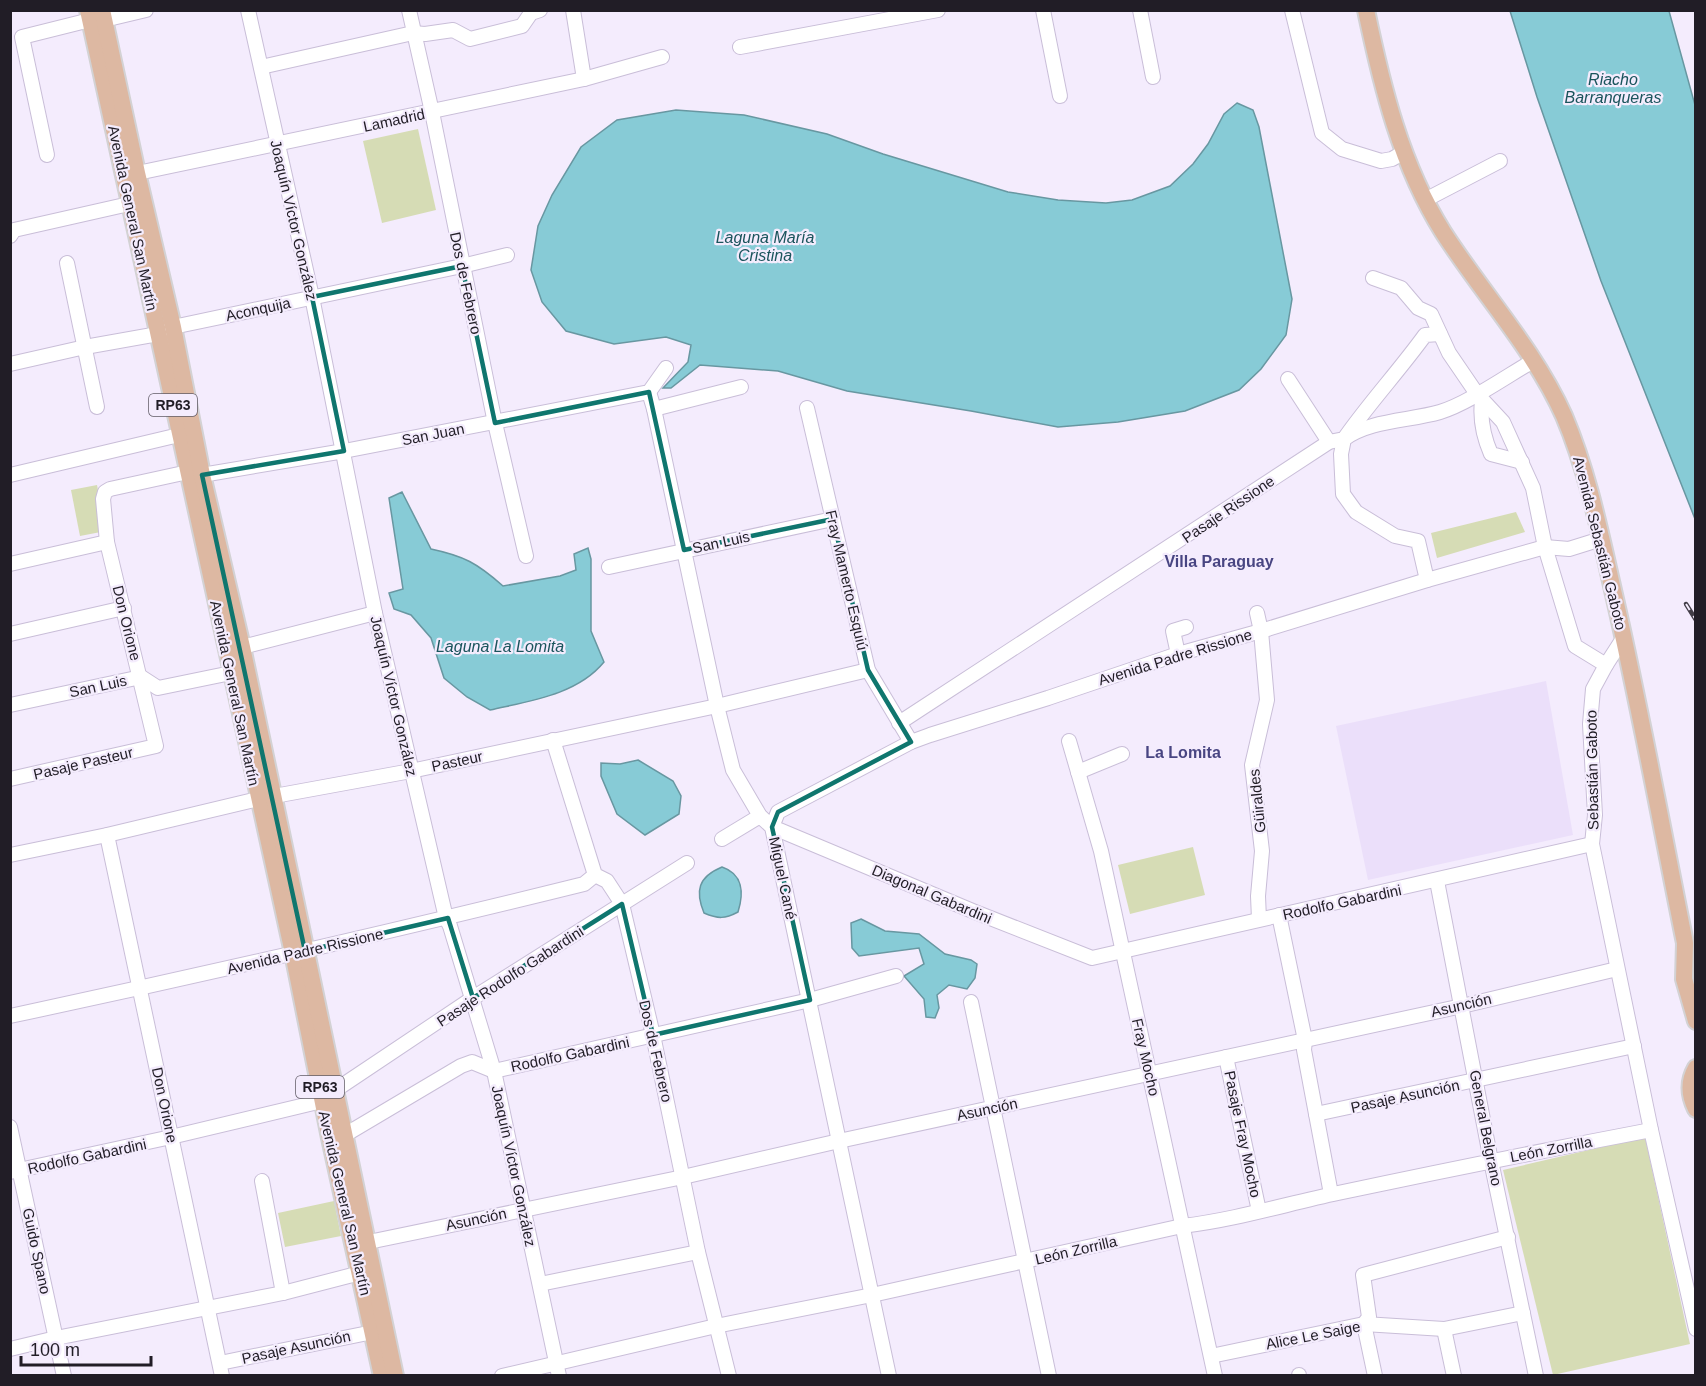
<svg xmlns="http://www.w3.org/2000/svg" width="1706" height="1386" viewBox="0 0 1706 1386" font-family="Helvetica,sans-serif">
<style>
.built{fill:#ebdffa}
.green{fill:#d6dcb5}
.water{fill:#87cbd6;stroke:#6897a1;stroke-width:1.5}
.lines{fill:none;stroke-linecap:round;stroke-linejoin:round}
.minor-casing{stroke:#c9bed8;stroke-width:16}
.major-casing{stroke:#d3d2d4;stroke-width:20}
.minor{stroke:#fff;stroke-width:14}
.major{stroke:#ddb8a2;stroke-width:16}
.rail-casing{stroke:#423d47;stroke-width:4.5}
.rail{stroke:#f4ecfd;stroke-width:2;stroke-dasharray:7;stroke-linecap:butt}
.marked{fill:none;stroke:#0f766e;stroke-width:4.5;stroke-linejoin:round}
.labels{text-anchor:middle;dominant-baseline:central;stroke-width:4.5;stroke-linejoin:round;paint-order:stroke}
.shield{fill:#f4ecfd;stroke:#605b66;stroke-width:1.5}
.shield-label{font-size:14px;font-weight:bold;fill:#211d26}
.street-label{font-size:15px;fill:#211d26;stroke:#f4ecfd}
.water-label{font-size:16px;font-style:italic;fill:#1a545c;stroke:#f4ecfd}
.neighbourhood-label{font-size:16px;font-weight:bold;fill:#484582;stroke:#f4ecfd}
</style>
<rect width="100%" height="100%" fill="#f4ecfd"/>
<!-- built -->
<polygon class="built" points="1546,681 1573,835 1368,880 1336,726"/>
<!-- green -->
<g class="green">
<polygon points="418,129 436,210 382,223 363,141"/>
<polygon points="97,485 106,531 80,536 71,490"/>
<polygon points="1516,512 1525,532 1437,558 1431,533"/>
<polygon points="1193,847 1205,895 1130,914 1118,865"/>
<polygon points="1645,1137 1690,1344 1553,1375 1503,1170"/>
<polygon points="334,1201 341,1236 285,1247 278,1213"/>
</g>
<!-- water -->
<g class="water">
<polygon points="1510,11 1669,11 1695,105 1695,519 1601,281 1537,97"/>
<polygon points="1237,103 1253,110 1259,127 1292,299 1286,335 1261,369 1239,390 1185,411 1118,422 1058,427 971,411 847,391 778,371 700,365 671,388 663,388 688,362 691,345 666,337 614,344 566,331 542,302 531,270 538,226 552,195 581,147 617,120 676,110 744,115 827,134 883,154 1008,192 1058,200 1106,203 1132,200 1170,186 1193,164 1208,144 1224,114"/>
<path d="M402 492 431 549C464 556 477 563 503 586L560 576 576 570 574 554 588 548 591 559V631L604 662C577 695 529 701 490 710L467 697 444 678 431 638 411 615 394 609 389 593 403 589 389 498Z"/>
<polygon points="638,760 673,781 681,796 679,814 645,835 617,814 601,776 601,763 620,764"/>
<path d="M722 867C743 874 744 893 738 912 725 919 718 919 704 913 695 891 698 877 722 867Z"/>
<polygon points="861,919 885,931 919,934 945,954 971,960 977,964 975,978 967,989 949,985 937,995 939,1008 935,1018 926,1017 924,999 904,976 924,964 919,948 859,956 852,948 851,923"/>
</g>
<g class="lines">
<defs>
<g id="minor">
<polyline points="248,10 312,297 375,613 446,918 450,926 494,1071 559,1376"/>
<polyline points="409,10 432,112 495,423 526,556"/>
<polyline points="573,10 584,79"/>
<polyline points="1043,10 1060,96"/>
<polyline points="1140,10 1153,77"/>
<polyline points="1292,10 1322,133 1342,149 1381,161 1392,159 1404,152"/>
<polyline points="740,47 938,10"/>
<polyline points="261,67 413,33 425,34 453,30 470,39 522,26 531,13 540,10"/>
<polyline points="47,155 22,37 90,20 104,20 146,10"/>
<polyline points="128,175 584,79 662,57"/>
<polyline points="1425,200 1500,161"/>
<polyline points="10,236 14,230 129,204"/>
<polyline points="67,263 97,407"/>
<polyline points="1373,278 1401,288 1418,308 1431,314 1449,353 1477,394 1503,422 1533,488 1545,547 1575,646 1606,665 1593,689 1590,724 1595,815 1592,844 1651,1130 1696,1329"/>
<polyline points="10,364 85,347 158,334 173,327 462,266 507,255"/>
<polyline points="1288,379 1329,442"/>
<polyline points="649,392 654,409 717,706 733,770 760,816 772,827 889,1376"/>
<path d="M1482 401C1480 418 1484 438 1491 454L1522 462"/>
<polyline points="807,408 868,670 911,742"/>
<polyline points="654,409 741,387"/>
<polyline points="10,475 179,435 184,426"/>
<polyline points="10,564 107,542"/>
<polyline points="609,567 833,519"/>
<path d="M1427 580 1418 541 1395 536 1356 512 1343 494 1341 454 1344 439C1370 420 1409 421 1440 412 1467 404 1507 376 1533 361"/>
<polyline points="1257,613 1261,631 1267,700 1252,765 1262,851 1258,896 1259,919"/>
<polyline points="10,634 124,608"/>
<polyline points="1178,654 1173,631 1186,627"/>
<polyline points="1606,665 1624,637"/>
<polyline points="10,705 141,677 158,688 231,673 242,647 375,613"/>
<path d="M899 723 1329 442 1344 439C1369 403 1399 371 1425 335L1440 334"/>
<polyline points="553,740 595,875 607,881 622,904 653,1035 698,1252 729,1376"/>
<polyline points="1069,741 1101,851 1215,1376"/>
<polyline points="1078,772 1122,754"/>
<polyline points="10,779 156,746 107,542 103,499 105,492 110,489 188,472 202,475 344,451 649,392 666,368"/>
<polyline points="107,835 222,1376"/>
<polyline points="722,839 760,816"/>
<polyline points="1592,844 1092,958 975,912 772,827 778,812 911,742 930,735 1048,698 1178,654 1261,631 1427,580 1545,547 1569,549 1601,539"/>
<polyline points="10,855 107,835 258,799 411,771 717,706 868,670"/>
<polyline points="1437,881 1491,1161 1536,1376"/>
<polyline points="1279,915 1305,1040 1304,1050 1331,1194"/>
<polyline points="971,1002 1049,1376"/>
<path d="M10 1016C202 975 394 931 584 884L595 875"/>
<polyline points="1226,1057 1259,1211"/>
<polyline points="1316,1114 1634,1046"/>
<polyline points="10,1127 64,1376"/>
<polyline points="335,1137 343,1136 461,1066 472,1062 494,1071 810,1000 896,976"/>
<polyline points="10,1172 171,1137 322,1101 334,1091 473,998 687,863"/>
<polyline points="262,1181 283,1293"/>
<polyline points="359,1244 683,1177 839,1141 1462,1006 1617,969"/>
<polyline points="540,1284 698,1252"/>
<polyline points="1444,1329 1454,1376"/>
<polyline points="10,1349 56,1338 283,1293 368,1271"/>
<polyline points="1211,1356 1364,1324 1444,1329 1523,1313"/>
<polyline points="220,1363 373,1332"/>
<polyline points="1299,1375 1299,1376"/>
<path d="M502 1376 716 1326 872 1295 1182 1226C1235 1220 1286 1204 1338 1193 1442 1171 1546 1150 1651 1130"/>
<polyline points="1375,1376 1364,1324 1369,1317 1363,1275 1508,1237"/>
</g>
<g id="major">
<polyline points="88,10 293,953 330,1138 382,1376"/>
<polyline points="102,10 137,173 173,327 202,475 242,647 395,1376"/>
<path d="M1366 10C1382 87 1401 165 1443 232 1482 293 1534 349 1564 416 1589 475 1601 538 1615 599 1641 713 1662 829 1685 943L1684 979 1696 1021"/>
<path d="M1696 1068C1688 1082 1689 1095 1696 1109"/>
</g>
</defs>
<!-- minor casing -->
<use href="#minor" class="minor-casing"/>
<!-- major casing -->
<use href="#major" class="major-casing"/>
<!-- minor -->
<use href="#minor" class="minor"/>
<!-- major -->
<use href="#major" class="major"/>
<defs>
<polyline id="rail" points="1686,604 1696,620"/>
</defs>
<!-- rail casing -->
<use href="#rail" class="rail-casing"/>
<!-- rail -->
<use href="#rail" class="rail"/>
</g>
<!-- marked area -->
<path class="marked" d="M462 266 495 423 649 392 684 550 833 519 868 670 911 742 778 812 772 827 810 1000 653 1035 622 904 473 998 448 918 305 951 202 475 344 451 312 297Z"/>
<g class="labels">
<!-- shield labels -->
<g class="shield">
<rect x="149" y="394" width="48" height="22" rx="4.5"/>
<rect x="296" y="1076" width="48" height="22" rx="4.5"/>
</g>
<g class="shield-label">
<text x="173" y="405">RP63</text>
<text x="320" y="1087">RP63</text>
</g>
<!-- street labels -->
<g class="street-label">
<text transform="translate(394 120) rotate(-12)">Lamadrid</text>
<text transform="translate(133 218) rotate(78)">Avenida General San Martín</text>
<text transform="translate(294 220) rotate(77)">Joaquín Víctor González</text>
<text transform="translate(466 283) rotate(78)">Dos de Febrero</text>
<text transform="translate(258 309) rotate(-12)">Aconquija</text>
<text transform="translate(433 434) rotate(-11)">San Juan</text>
<text transform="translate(1228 509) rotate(-34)">Pasaje Rissione</text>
<text transform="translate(721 542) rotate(-12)">San Luis</text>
<text transform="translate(1600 543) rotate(76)">Avenida Sebastián Gaboto</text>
<text transform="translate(847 580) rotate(77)">Fray Mamerto Esquiú</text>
<text transform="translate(127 623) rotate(76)">Don Orione</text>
<text transform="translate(1175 657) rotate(-17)">Avenida Padre Rissione</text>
<text transform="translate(98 686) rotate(-12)">San Luis</text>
<text transform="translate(235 693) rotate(78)">Avenida General San Martín</text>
<text transform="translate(394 696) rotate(77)">Joaquín Víctor González</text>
<text transform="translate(457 761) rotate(-12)">Pasteur</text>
<text transform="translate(83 763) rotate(-13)">Pasaje Pasteur</text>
<text transform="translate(1592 770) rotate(-91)">Sebastián Gaboto</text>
<text transform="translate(1257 801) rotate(-96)">Güiraldes</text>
<text transform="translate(783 878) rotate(78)">Miguel Cané</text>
<text transform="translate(932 894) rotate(23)">Diagonal Gabardini</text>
<text transform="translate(1342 902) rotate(-12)">Rodolfo Gabardini</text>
<text transform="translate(305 951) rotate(-13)">Avenida Padre Rissione</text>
<text transform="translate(510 976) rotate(-33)">Pasaje Rodolfo Gabardini</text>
<text transform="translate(1461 1005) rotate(-13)">Asunción</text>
<text transform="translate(656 1051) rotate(77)">Dos de Febrero</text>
<text transform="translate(570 1054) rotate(-12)">Rodolfo Gabardini</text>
<text transform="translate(1146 1057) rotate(77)">Fray Mocho</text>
<text transform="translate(1405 1096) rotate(-12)">Pasaje Asunción</text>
<text transform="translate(165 1105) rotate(78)">Don Orione</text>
<text transform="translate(987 1109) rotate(-12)">Asunción</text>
<text transform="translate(1486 1128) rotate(79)">General Belgrano</text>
<text transform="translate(1243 1134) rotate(78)">Pasaje Fray Mocho</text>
<text transform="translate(1551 1149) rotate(-11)">León Zorrilla</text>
<text transform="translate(87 1156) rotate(-12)">Rodolfo Gabardini</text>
<text transform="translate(514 1166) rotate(78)">Joaquín Víctor González</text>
<text transform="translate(345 1203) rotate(77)">Avenida General San Martín</text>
<text transform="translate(476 1219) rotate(-12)">Asunción</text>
<text transform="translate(1076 1250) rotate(-13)">León Zorrilla</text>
<text transform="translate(37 1251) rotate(78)">Guido Spano</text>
<text transform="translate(1313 1335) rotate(-11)">Alice Le Saige</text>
<text transform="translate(296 1347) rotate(-12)">Pasaje Asunción</text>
</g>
<!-- water labels -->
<g class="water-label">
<text x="1613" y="79">Riacho<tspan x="1613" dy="18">Barranqueras</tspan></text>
<text x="765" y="237">Laguna María<tspan x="765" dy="18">Cristina</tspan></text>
<text x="500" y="646">Laguna La Lomita</text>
</g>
<!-- neighbourhood labels -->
<g class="neighbourhood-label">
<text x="1219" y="561">Villa Paraguay</text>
<text x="1183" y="752">La Lomita</text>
</g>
</g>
<!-- border -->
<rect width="1706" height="1386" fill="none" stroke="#211d26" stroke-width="24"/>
<!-- scale -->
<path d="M21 1356v9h130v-9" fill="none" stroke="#211d26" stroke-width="3"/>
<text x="30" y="1356" font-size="18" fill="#211d26" stroke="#f4ecfd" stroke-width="4.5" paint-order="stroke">100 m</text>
</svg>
